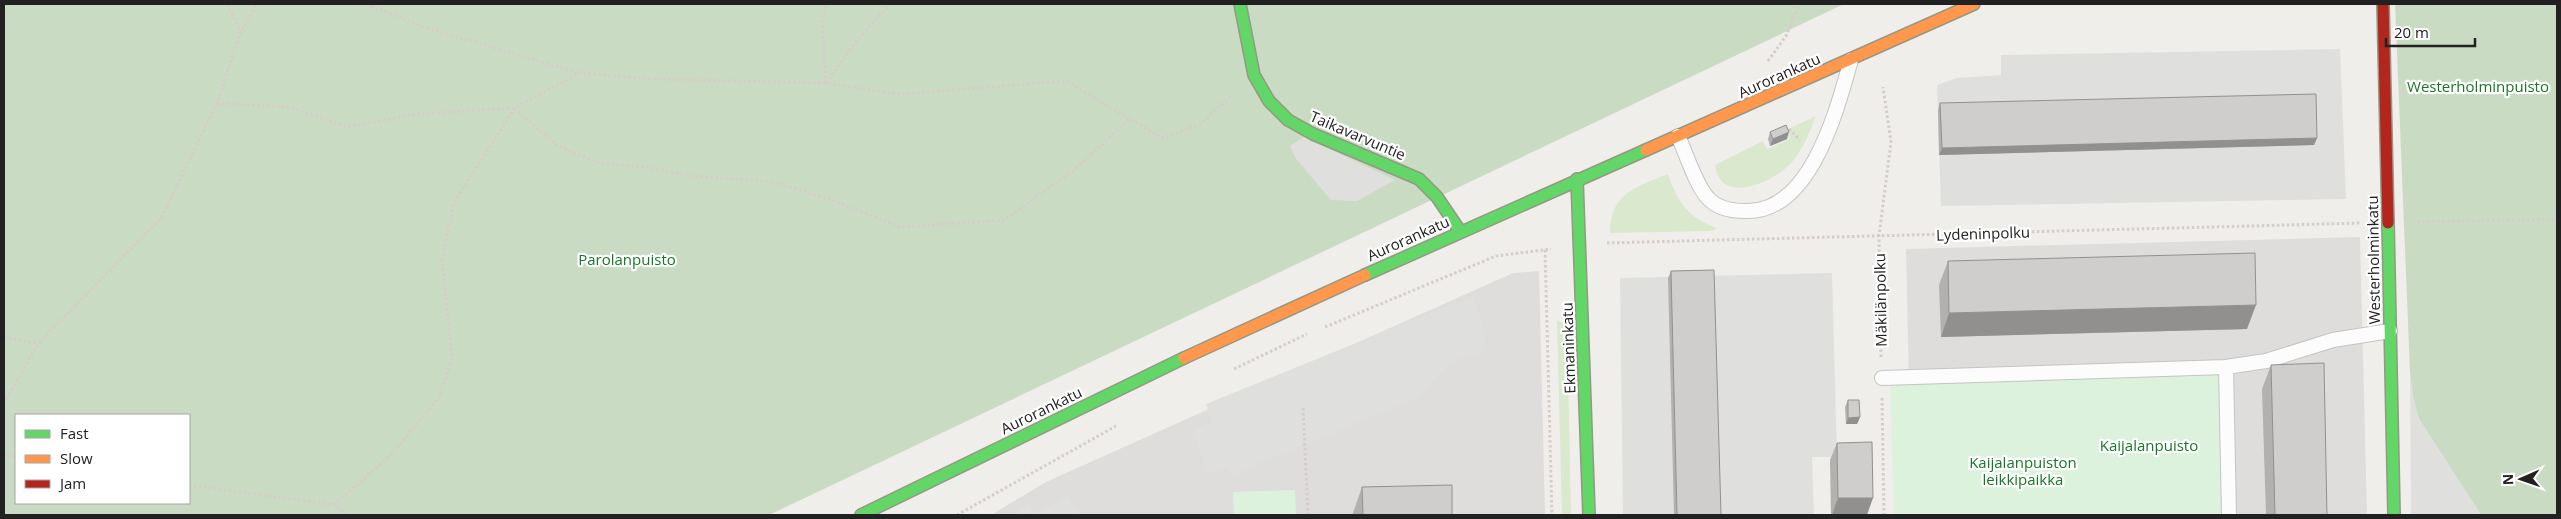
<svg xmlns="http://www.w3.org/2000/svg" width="2561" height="519" viewBox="0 0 2561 519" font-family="'Open Sans',sans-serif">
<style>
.residential{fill:#dedddc}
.grass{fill:#dae9cd}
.forest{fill:#cadbc3;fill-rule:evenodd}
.park{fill:#dcf2dd}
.parking{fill:#dfdfde}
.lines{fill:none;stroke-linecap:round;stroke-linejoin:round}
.lane-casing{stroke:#c5c4c3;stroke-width:16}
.fast-casing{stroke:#959884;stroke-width:14}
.slow-casing{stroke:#959884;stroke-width:14}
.jam-casing{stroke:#959884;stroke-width:14}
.path{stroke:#d6ccca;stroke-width:3;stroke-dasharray:2.5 2.5;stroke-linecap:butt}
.lane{stroke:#fdfcfc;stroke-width:14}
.fast{stroke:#63d668;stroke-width:11}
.slow{stroke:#ff974d;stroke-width:11}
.jam{stroke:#b3261e;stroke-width:11}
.wall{fill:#b3b1af}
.shaded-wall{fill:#92908f}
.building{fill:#d0cecc;stroke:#92908f}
.labels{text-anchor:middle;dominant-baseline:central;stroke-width:4.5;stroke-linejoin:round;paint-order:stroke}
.street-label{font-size:15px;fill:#212121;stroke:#fff}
.park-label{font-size:15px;fill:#187726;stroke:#fff}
</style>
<rect width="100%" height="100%" fill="#efeeeb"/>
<!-- residential -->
<g class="residential">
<polygon points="2360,237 2367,515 2223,515 1910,426 1906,249"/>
<polygon points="1539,271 1545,515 991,515 1046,482 1513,273"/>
</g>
<!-- grass -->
<g class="grass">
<path d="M1816 116C1809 133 1803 150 1791 163 1773 183 1720 206 1715 165L1763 141 1767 149 1790 139 1786 130Z"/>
<path d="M1668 174C1677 201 1689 219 1717 228L1712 231 1610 233C1610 193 1636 187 1668 174Z"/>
<polygon points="1557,320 1567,325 1571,515 1562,515"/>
</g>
<!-- forest -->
<g class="forest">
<path d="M4 4H1844L769 515H4ZM16 415H189V503H16Z"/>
<polygon points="2395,4 2557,4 2557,515 2481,515 2419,419 2413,397 2410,372"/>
</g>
<!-- park -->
<g class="park">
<polygon points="2220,373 2223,515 1894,515 1890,384"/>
<polygon points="1295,490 1296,515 1234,515 1233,492"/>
</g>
<!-- parking -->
<g class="parking">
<polygon points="2340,49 2346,199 1941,206 1937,85 1957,78 2001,75 2001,55"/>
<polygon points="1304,137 1395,180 1357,201 1331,200 1296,159 1290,146"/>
<polygon points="1832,273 1837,457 1812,457 1814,515 1623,515 1620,278"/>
<polygon points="1474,295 1486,340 1484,350 1449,363 1419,397 1231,475 1226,467 1206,473 1194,431 1211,421 1206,404"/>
<polygon points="2410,372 2413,397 2419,419 2481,515 2411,515"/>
<polygon points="1067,497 1080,515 1014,515 1028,504 1037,513"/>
</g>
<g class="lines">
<defs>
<g id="lane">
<path d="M1678 136C1686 153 1695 183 1707 197 1716 208 1732 211 1745 211 1811 214 1837 109 1851 60"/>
<polyline points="2226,367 2229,515"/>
<polyline points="1882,378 2226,367 2266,361 2333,340 2390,331"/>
</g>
<g id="fast">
<polyline points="1240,4 1254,75 1269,101 1288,120 1313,134 1419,179 1437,197 1460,231"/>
<polyline points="1577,179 1589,515"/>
<polyline points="2388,223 2394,515"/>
<polyline points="1365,275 1646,150"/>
<polyline points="861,515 1184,358"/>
</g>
<g id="slow">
<polyline points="1646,150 1974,4"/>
<polyline points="1184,358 1365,275"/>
</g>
<polyline id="jam" points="2383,4 2388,223"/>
</defs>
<!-- lane casing -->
<use href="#lane" class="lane-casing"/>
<!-- fast casing -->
<use href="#fast" class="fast-casing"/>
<!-- slow casing -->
<use href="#slow" class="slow-casing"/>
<!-- jam casing -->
<use href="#jam" class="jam-casing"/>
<!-- path -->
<g class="path">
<polyline points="227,4 241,32"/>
<polyline points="366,4 427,28 579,73"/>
<polyline points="1859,4 1859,5"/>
<polyline points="1768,61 1786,36 1799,4"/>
<polyline points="826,83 857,40 890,4"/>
<polyline points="826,83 822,21 827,4"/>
<polyline points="217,103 289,107 347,127 417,114 514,108 580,73 651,79 826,83 900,94 1066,81 1162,138 1201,124 1232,95"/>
<polyline points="514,108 558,146 600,163 645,167 692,176 773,182 832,200 900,227 1004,220 1074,170 1129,120"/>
<polyline points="1789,129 1800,140"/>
<polyline points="2417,222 2557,219"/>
<polyline points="1607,243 2361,223"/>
<polyline points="1545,250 1552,515"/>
<polyline points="1325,327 1496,256 1551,249"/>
<polyline points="4,337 38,344"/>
<polyline points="1881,357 1879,236 1891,142 1883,87"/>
<polyline points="1234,369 1307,334"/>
<polyline points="1882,398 1884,515"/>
<polyline points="4,403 38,344 162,217 217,103 241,32 257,4"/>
<polyline points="1303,408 1308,515"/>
<polyline points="4,454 16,458"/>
<polyline points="189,485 334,505 347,515"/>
<polyline points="334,505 393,453 440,396 452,357 442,259 454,203 514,109"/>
<polyline points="957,515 1116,426"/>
</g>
<!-- lane -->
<use href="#lane" class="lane"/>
<!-- fast -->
<use href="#fast" class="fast"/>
<!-- slow -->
<use href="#slow" class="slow"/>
<!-- jam -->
<use href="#jam" class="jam"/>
</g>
<!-- wall -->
<g class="wall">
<polygon points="1940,103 2317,138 2314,145 1939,155 1938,110"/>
<polygon points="1770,132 1787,139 1770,146 1768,139"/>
<polygon points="1948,261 2247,329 1941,337 1939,285"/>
<polygon points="1671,271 1721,515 1674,515 1668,278"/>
<polygon points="2271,365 2327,515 2266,515 2262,389"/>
<polygon points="1848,400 1860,417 1857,424 1846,424 1845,407"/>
<polygon points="1837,443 1867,515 1831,515 1830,460"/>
<polygon points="1362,487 1452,515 1353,515 1353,513"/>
</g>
<!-- shaded-wall -->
<g class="shaded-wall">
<polygon points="1789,132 1787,139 1770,146 1773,139"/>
<polygon points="2317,138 2314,145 1939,155 1942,148"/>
<polygon points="2256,305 2247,329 1941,337 1949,313"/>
<polygon points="1860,417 1857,424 1846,424 1848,418"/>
<polygon points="1838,498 1873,498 1867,515 1832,515"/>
</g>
<!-- building -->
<g class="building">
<polygon points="2316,94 2317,138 1942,148 1940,103"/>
<polygon points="1786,125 1789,132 1773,139 1770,132"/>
<polygon points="2255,253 2256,305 1949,313 1948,261"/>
<polygon points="1714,270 1721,515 1677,515 1671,271"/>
<polygon points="2324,363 2327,515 2275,515 2271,365"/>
<polygon points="1848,400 1859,400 1860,417 1848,418"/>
<polygon points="1872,442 1873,498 1838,498 1837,443"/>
<polygon points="1452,485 1452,515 1363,515 1362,487"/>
</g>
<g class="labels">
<!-- street labels -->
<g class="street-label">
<text transform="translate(1779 75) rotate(-24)">Aurorankatu</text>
<text transform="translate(1358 135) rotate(23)">Taikavarvuntie</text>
<text transform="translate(1983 233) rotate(-2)">Lydeninpolku</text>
<text transform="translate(1408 238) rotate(-24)">Aurorankatu</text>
<text transform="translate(2373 260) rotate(-91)">Westerholminkatu</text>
<text transform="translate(1880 300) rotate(-91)">Mäkilänpolku</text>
<text transform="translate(1568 348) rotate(-92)">Ekmaninkatu</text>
<text transform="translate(1041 410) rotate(-26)">Aurorankatu</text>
</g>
<!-- park labels -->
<g class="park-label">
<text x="2478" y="86">Westerholminpuisto</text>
<text x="627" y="259">Parolanpuisto</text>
<text x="2149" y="445">Kaijalanpuisto</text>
<text x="2023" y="462">Kaijalanpuiston<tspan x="2023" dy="17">leikkipaikka</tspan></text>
</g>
</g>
<!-- border -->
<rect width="2561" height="519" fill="none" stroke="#212121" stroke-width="10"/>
<!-- legend -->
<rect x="15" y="414" width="175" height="90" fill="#ffffff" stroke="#a6a6a6"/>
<rect x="25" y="430" width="25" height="8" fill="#63d668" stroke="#a6a6a6"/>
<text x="60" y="439" font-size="15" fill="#212121">Fast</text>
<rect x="25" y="455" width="25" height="8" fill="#ff974d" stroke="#a6a6a6"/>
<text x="60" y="464" font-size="15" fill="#212121">Slow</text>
<rect x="25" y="480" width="25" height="8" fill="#b3261e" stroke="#a6a6a6"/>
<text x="60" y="489" font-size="15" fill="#212121">Jam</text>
<!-- north arrow -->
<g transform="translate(2521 479) rotate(268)" stroke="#ffffff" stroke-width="4" paint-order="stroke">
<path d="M0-4L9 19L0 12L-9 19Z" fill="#212121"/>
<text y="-8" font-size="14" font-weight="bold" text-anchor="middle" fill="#212121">N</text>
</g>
<!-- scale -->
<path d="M2386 38v8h89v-8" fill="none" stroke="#212121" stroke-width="2.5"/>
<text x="2394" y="38" font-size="15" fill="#212121" stroke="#ffffff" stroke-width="4" paint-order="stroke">20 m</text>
</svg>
